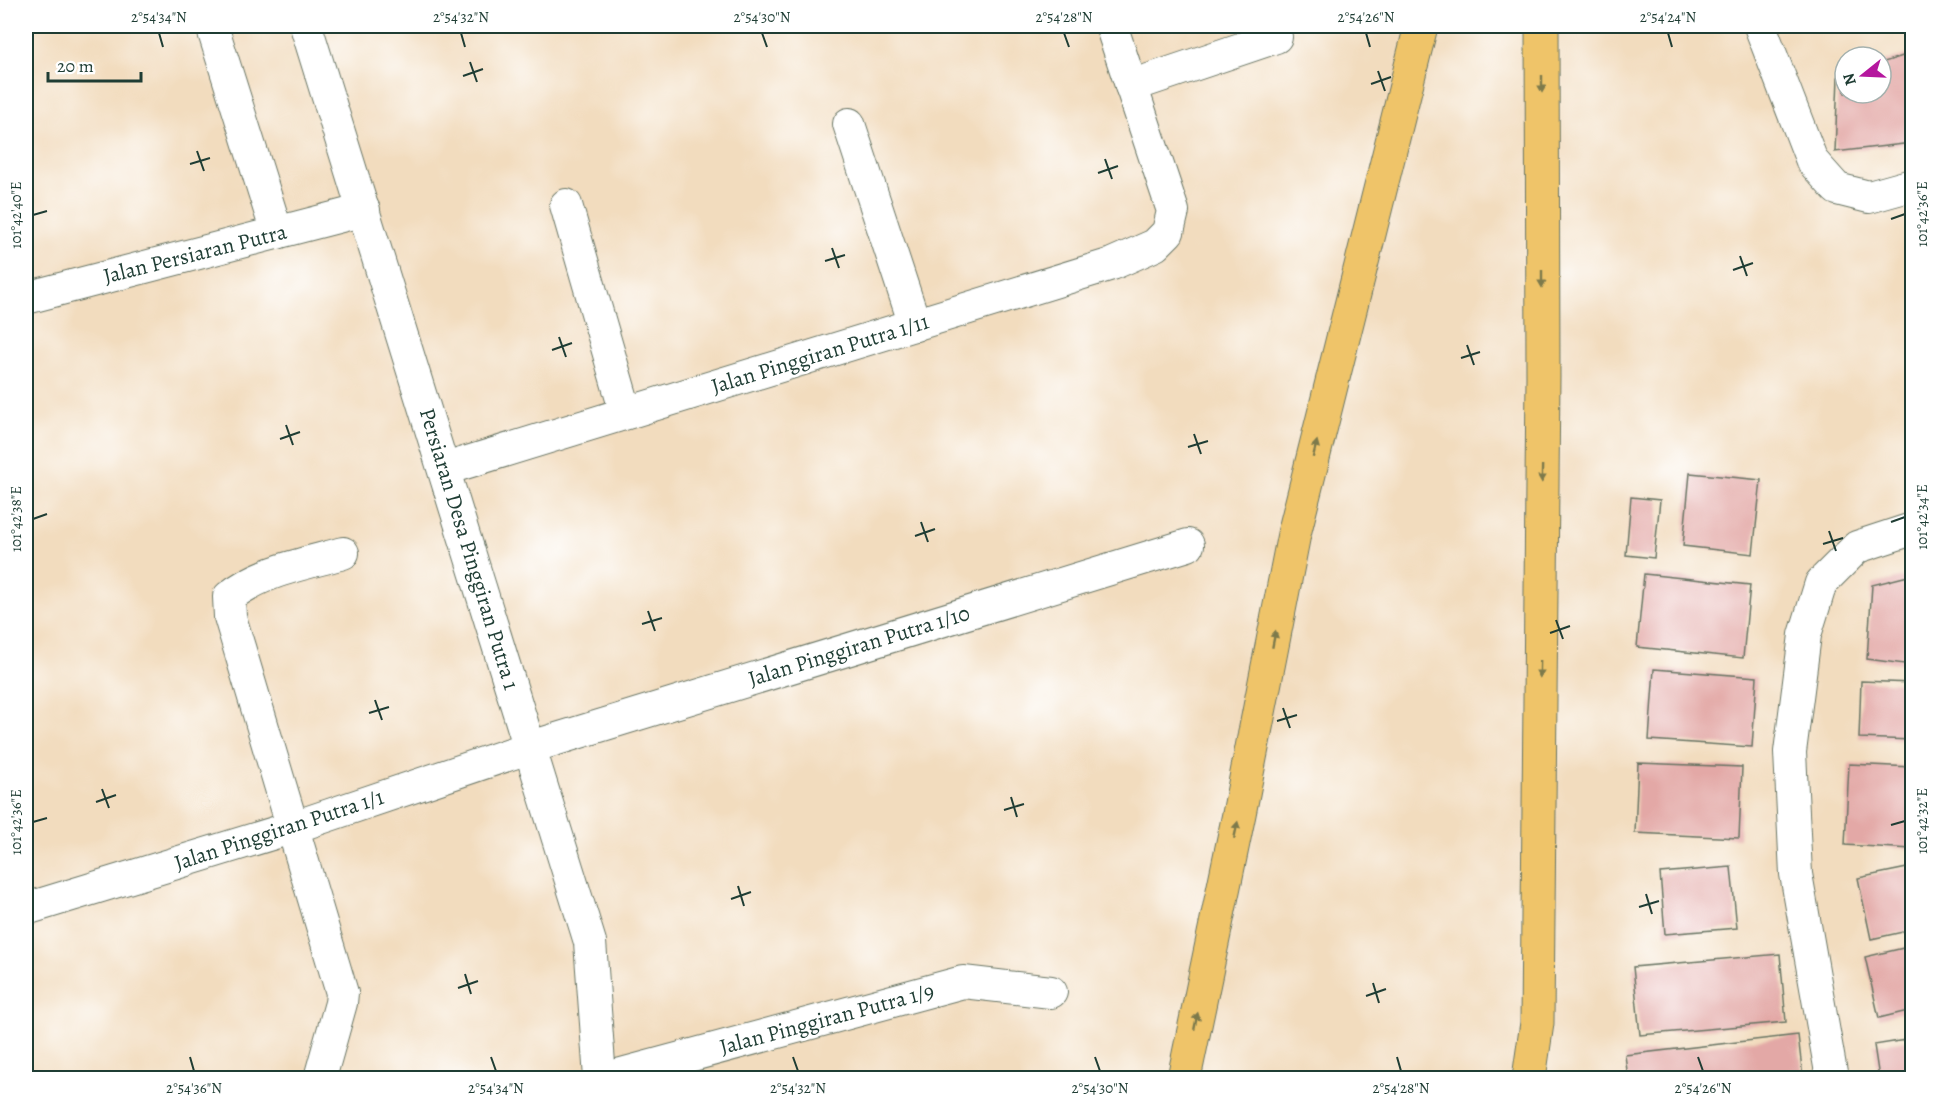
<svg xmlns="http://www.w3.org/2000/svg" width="1938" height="1104" viewBox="0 0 1938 1104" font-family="Alegreya,serif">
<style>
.building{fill:#e3a8a6}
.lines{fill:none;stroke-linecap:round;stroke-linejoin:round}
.minor-casing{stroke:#697564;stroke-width:34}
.major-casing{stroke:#697564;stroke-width:35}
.minor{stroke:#fff;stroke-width:32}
.major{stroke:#efc469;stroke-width:33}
.oneway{fill:#7d7a4c}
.ticks{fill:none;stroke:#1f3d34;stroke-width:2}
.labels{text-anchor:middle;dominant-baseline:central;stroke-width:5;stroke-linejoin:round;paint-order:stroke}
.street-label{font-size:22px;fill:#1f3d34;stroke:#fff}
.neatline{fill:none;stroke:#1f3d34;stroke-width:2}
.ticks-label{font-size:15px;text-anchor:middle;fill:#1f3d34}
</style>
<rect width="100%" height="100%" fill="#fff"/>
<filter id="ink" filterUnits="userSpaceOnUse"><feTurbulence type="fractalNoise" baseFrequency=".0167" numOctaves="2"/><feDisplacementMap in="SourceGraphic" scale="12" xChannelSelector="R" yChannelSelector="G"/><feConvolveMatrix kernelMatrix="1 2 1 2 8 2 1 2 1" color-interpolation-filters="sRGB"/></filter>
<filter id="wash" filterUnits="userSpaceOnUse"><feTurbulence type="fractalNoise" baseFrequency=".008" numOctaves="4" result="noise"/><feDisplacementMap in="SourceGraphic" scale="24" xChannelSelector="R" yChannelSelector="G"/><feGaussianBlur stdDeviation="1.35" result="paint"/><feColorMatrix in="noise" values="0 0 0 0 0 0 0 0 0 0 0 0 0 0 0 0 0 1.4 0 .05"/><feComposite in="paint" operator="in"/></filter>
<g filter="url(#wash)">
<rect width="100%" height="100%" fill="#f2dcbe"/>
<g id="blocks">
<!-- building -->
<g class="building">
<polygon points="1912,53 1912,143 1835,152 1838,77 1845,74 1845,93 1881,93 1881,63"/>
<polygon points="1690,473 1761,480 1753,554 1683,546"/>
<polygon points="1631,497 1660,500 1654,558 1626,555"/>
<polygon points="1644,574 1750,585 1743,658 1637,647"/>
<polygon points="1912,575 1912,665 1867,659 1872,585"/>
<polygon points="1654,669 1757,677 1752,747 1649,740"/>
<polygon points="1861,681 1912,683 1912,740 1859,738"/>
<polygon points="1638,763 1742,767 1739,838 1635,833"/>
<polygon points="1849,764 1912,767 1912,849 1845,845"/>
<polygon points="1731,867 1737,928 1665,934 1660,873"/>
<polygon points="1912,867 1912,930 1871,939 1858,878"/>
<polygon points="1912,946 1912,1010 1879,1018 1865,957"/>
<polygon points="1780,954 1786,1022 1640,1035 1633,967"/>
<polygon points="1798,1035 1803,1078 1628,1078 1625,1055"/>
<polygon points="1912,1039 1912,1078 1879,1078 1874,1045"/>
</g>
</g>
</g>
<g filter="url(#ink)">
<use href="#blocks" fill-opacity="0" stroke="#697564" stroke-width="1.5"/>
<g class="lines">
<defs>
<g id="minor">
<polyline points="212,26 277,233"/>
<polyline points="306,26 590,942 600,1078"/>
<polyline points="1760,26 1812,161 1837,189 1869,197 1912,185"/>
<polyline points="1131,86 1276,37"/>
<polyline points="849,124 915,325"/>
<polyline points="566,205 626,413"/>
<polyline points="26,298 364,210"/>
<polyline points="445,469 1112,264 1155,245 1168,232 1173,211 1113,31"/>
<polyline points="26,909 294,827 531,747 1188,545"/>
<path d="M320 1078 341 1003 342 993 230 617 229 597C261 571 304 564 343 553"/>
<polyline points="607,1078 963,982 1051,992"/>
<polyline points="1832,1078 1796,874 1790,752 1805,635 1821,583 1857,547 1912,529"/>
</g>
<g id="major">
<polyline points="1184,1078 1239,814 1294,534 1421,26"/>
<polyline points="1529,1078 1537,1023 1543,376 1542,26"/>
</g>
</defs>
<!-- minor casing -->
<use href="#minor" class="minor-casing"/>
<!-- major casing -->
<use href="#major" class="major-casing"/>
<!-- minor -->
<use href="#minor" class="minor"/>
<!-- major -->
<use href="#major" class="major"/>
</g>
<!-- one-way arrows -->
<defs><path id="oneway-solid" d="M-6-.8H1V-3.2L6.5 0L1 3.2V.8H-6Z" transform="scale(1.5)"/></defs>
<g class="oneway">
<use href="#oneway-solid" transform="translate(1542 84) rotate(90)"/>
<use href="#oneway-solid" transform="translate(1542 279) rotate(90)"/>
<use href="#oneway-solid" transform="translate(1315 449) rotate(-76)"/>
<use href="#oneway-solid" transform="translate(1542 474) rotate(91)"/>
<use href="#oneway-solid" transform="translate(1274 639) rotate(-79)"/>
<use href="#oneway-solid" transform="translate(1540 669) rotate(91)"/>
<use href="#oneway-solid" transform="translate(1236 830) rotate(-78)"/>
<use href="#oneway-solid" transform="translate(1196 1021) rotate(-78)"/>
</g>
</g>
<!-- ticks -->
<path class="ticks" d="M159 33 163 47M461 33 465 47M762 33 767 47M1064 33 1069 47M1366 33 1370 47M1668 33 1672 47M470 62 477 82M1378 71 1385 91M463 76 483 69M1371 84 1391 77M197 151 204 171M1105 159 1112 179M190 164 210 158M1098 173 1118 166M33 215 47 211M1891 219 1905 214M832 248 839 268M1740 256 1747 276M825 261 845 255M1733 270 1753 263M559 337 566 357M1467 345 1474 365M552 350 572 343M1461 358 1480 352M286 425 293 445M1194 434 1201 454M280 439 300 432M1188 447 1208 441M33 519 47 514M921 522 928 542M1891 522 1905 517M1829 531 1836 551M915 536 935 529M1823 544 1843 538M648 611 655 631M1556 620 1563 639M642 624 662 618M1550 633 1570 626M375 700 382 720M1283 708 1290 728M369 713 389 707M1277 721 1297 715M102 789 109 808M1011 797 1017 817M96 802 116 795M1004 810 1024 804M33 822 47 818M1891 825 1905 821M738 886 744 906M1646 894 1652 914M731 899 751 892M1639 907 1659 901M465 974 471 994M1373 983 1379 1003M458 988 478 981M1366 996 1386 989M190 1057 194 1071M491 1057 496 1071M793 1057 798 1071M1095 1057 1100 1071M1397 1057 1401 1071M1698 1057 1703 1071"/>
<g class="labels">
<!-- street labels -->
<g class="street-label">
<text transform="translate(195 254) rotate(-14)">Jalan Persiaran Putra</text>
<text transform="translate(820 354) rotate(-17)">Jalan Pinggiran Putra 1/11</text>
<text transform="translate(469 549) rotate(73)">Persiaran Desa Pinggiran Putra 1</text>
<text transform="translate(859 646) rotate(-17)">Jalan Pinggiran Putra 1/10</text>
<text transform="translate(279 830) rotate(-18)">Jalan Pinggiran Putra 1/1</text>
<text transform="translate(827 1019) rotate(-15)">Jalan Pinggiran Putra 1/9</text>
</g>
</g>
<!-- margin -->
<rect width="1938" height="1104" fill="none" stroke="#fff" stroke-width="66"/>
<!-- north arrow -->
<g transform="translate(1863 75) rotate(252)"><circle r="28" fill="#ffffff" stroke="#a5b1ae" stroke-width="1.5"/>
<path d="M0-4.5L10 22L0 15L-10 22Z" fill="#b5179e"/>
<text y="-9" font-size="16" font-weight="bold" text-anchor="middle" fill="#1f3d34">N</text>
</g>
<!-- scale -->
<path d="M48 72v9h93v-9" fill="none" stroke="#1f3d34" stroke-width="3"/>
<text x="57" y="72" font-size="18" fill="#1f3d34" stroke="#ffffff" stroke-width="4.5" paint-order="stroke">20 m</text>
<rect x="33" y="33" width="1872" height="1038" class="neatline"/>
<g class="ticks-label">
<text x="159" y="22">2°54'34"N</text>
<text x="461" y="22">2°54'32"N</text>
<text x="762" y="22">2°54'30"N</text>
<text x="1064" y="22">2°54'28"N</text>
<text x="1366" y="22">2°54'26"N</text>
<text x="1668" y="22">2°54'24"N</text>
<text transform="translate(1922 214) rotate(-90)" y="5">101°42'36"E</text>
<text transform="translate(16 215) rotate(-90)" y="5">101°42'40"E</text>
<text transform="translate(1922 517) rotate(-90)" y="5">101°42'34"E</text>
<text transform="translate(16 519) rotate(-90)" y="5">101°42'38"E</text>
<text transform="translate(1922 821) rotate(-90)" y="5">101°42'32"E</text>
<text transform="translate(16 822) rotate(-90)" y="5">101°42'36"E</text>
<text x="194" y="1093">2°54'36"N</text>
<text x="496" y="1093">2°54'34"N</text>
<text x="798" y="1093">2°54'32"N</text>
<text x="1100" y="1093">2°54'30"N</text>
<text x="1401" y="1093">2°54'28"N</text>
<text x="1703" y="1093">2°54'26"N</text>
</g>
</svg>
